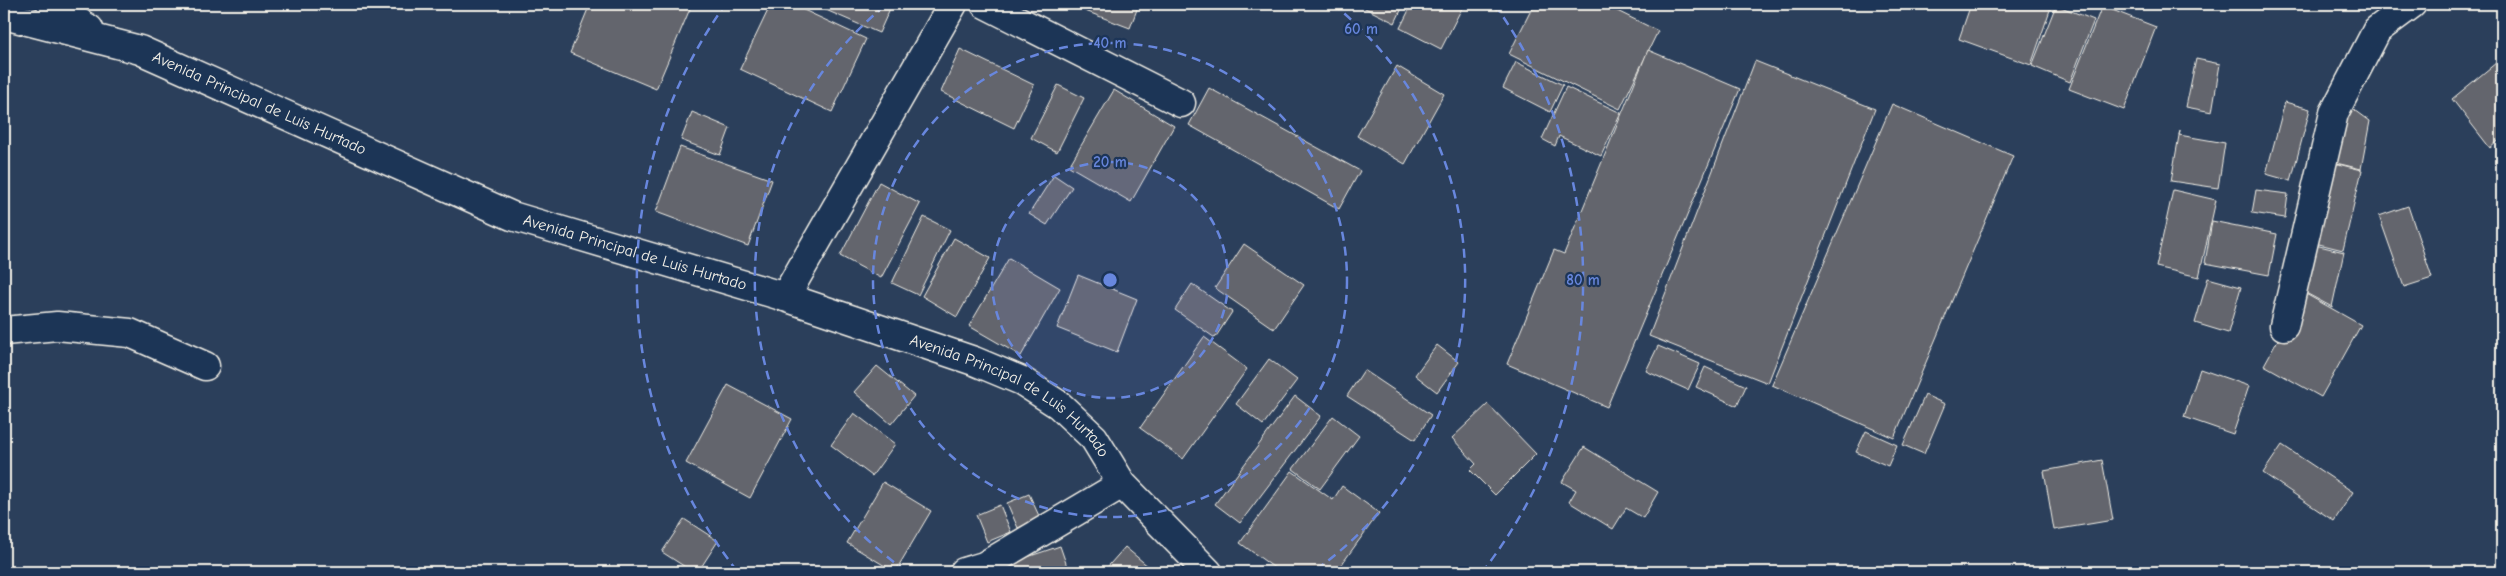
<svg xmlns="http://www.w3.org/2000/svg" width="2506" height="576" viewBox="0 0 2506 576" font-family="'Comic Neue',sans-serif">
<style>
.building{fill:#63656d;stroke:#f4f1e8}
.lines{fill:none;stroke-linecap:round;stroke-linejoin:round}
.minor-casing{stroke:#f4f1e8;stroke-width:31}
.minor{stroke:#1d3557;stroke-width:28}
.ring{fill:none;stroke:#6887de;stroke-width:2.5;stroke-dasharray:9 6}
.labels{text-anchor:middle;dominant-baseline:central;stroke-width:4.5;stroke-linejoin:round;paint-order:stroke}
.street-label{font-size:16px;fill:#f4f1e8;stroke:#1d3557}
.centre{fill:#6887de;stroke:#1d3557;stroke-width:2.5}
.ring-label{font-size:15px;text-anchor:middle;font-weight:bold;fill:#6887de;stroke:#1d3557;stroke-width:4.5;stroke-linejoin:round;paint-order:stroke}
</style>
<rect width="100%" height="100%" fill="#2b3f5b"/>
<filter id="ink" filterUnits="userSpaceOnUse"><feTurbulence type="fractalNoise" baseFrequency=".02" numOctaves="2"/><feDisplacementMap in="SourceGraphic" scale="10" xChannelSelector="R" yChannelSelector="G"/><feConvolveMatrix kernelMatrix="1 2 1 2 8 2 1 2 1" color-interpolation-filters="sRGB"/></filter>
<g filter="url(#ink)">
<!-- building -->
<g class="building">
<polygon points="590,4 692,4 656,89 570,53"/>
<polygon points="771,4 791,4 866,39 832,112 740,69"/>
<polygon points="812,4 892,4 879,33"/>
<polygon points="1067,4 1139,4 1130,28"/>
<polygon points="1357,4 1404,4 1395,23"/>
<polygon points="1412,4 1464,4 1441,49 1400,28"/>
<polygon points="1487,4 1501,4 1498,10"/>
<polygon points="1534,4 1603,4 1658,31 1620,109 1509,54"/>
<polygon points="1971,4 2043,4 2051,7 2031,65 1959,39"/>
<polygon points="2056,5 2094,20 2070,82 2032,66"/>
<polygon points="2102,6 2156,27 2124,110 2069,89"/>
<polygon points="960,49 1034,85 1014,128 941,92"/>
<polygon points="1648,50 1740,89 1607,407 1507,364 1554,250 1564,254"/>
<polygon points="2502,58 2502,138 2490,148 2452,99"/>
<polygon points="2196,59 2220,64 2212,112 2186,107"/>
<polygon points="1755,61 1875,109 1768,383 1649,336"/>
<polygon points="1516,62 1563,85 1550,112 1503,88"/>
<polygon points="1397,66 1444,94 1405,164 1357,136"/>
<polygon points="1058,85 1084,98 1057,152 1031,138"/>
<polygon points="1566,87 1621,113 1601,156 1559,136 1555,146 1542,139"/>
<polygon points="1209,88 1360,171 1339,209 1189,125"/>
<polygon points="1114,90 1174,126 1131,202 1069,166"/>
<polygon points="2285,102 2310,109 2291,181 2266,174"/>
<polygon points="2344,102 2370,121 2361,169 2332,162"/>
<polygon points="1892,104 2013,156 1894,438 1772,385"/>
<polygon points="692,112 730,128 720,155 681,140"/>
<polygon points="2180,130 2179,135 2225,143 2218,188 2171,181"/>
<polygon points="680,147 772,180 748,246 656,212"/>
<polygon points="2330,162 2362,170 2343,250 2311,242"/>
<polygon points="1054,175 1072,187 1047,225 1029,214"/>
<polygon points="879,182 920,204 881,278 840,256"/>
<polygon points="2173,190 2216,200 2199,277 2156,267"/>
<polygon points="2256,190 2288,194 2285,218 2252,213"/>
<polygon points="2408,206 2432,278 2404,287 2379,216"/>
<polygon points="924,217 950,230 918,295 892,283"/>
<polygon points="2212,221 2277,234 2269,275 2205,263"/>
<polygon points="954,238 990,258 957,317 922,296"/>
<polygon points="1244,244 1304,285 1274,329 1215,288"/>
<polygon points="2311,244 2344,252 2332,307 2304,292"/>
<polygon points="1009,258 1060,288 1021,356 969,326"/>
<polygon points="1078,275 1137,299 1117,352 1057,328"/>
<polygon points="2208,278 2241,287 2228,333 2195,323"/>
<polygon points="1192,284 1232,312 1215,338 1175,310"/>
<polygon points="2304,293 2361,325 2321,397 2264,365"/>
<polygon points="1204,337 1247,369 1183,459 1140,428"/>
<polygon points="1437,345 1459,362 1437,392 1415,375"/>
<polygon points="1658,346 1700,364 1688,390 1646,371"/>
<polygon points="1269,359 1297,380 1263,425 1236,404"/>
<polygon points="877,366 914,396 891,424 854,392"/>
<polygon points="1705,367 1746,386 1737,406 1696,387"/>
<polygon points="2200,369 2249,386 2233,434 2184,417"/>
<polygon points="1364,370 1431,415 1415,440 1347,396"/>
<polygon points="728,385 792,419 750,498 686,463"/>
<polygon points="1925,395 1945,404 1924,454 1903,445"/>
<polygon points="1295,396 1321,416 1240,523 1215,504"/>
<polygon points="1488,404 1536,454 1495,495 1470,470 1476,464 1452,438"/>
<polygon points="854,413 895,444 872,476 831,445"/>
<polygon points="1333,416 1359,436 1320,489 1293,469"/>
<polygon points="1866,431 1897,445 1888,466 1856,452"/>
<polygon points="2282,445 2353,492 2334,521 2263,473"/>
<polygon points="1584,447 1658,492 1643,518 1626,508 1613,529 1569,502 1576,490 1562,482"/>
<polygon points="2102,460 2113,520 2054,530 2044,471"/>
<polygon points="1292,471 1333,500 1342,486 1379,513 1336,572 1280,572 1240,543"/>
<polygon points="883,482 931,511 895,572 847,543"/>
<polygon points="1029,494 1040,518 1018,528 1007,503"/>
<polygon points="1000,505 1011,532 987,542 976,515"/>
<polygon points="684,519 718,541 698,572 693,572 662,552"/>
<polygon points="1060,546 1069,572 983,572"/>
<polygon points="1125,547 1155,572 1103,572"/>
</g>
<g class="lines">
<defs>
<g id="minor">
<polyline points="51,4 89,29"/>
<polyline points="985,4 1181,103"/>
<path id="s1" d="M4 15 140 50 512 216 785 297 974 361 1022 381 1059 405 1094 438 1122 484 1208 572"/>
<polyline points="785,297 953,4"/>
<polyline points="2284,326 2334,113 2377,30 2412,4"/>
<polyline points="4,331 57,326 130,333 205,366"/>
<polyline points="964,572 984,566 1122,484"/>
</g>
</defs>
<!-- minor casing -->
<use href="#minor" class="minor-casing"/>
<!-- minor -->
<use href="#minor" class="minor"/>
</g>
</g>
<!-- distance rings -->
<circle cx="1110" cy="280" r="118" fill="#6887de" fill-opacity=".12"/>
<g class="ring">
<circle cx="1110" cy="280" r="118"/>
<circle cx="1110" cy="280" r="237"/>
<path d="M906 571A355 355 0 0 1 887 4M1333 4A355 355 0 0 1 1314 571"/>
<path d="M737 571A473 473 0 0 1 725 5M1495 5A473 473 0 0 1 1483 571"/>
</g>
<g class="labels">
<!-- street labels -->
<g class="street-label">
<text stroke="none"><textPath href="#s1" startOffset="271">Avenida Principal de Luis Hurtado</textPath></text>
<text stroke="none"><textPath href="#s1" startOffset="676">Avenida Principal de Luis Hurtado</textPath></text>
<text stroke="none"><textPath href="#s1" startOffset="1081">Avenida Principal de Luis Hurtado</textPath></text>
</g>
</g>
<circle cx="1110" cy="280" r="8" class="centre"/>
<g class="ring-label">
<text x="1361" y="34">60 m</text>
<text x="1110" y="48">40 m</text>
<text x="1110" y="167">20 m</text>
<text x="1583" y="285">80 m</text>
</g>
<!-- margin -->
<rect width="2506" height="576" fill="none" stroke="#1d3557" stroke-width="20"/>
<rect x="10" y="10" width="2486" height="556" fill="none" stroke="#f4f1e8" stroke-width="2" filter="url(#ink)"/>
</svg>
